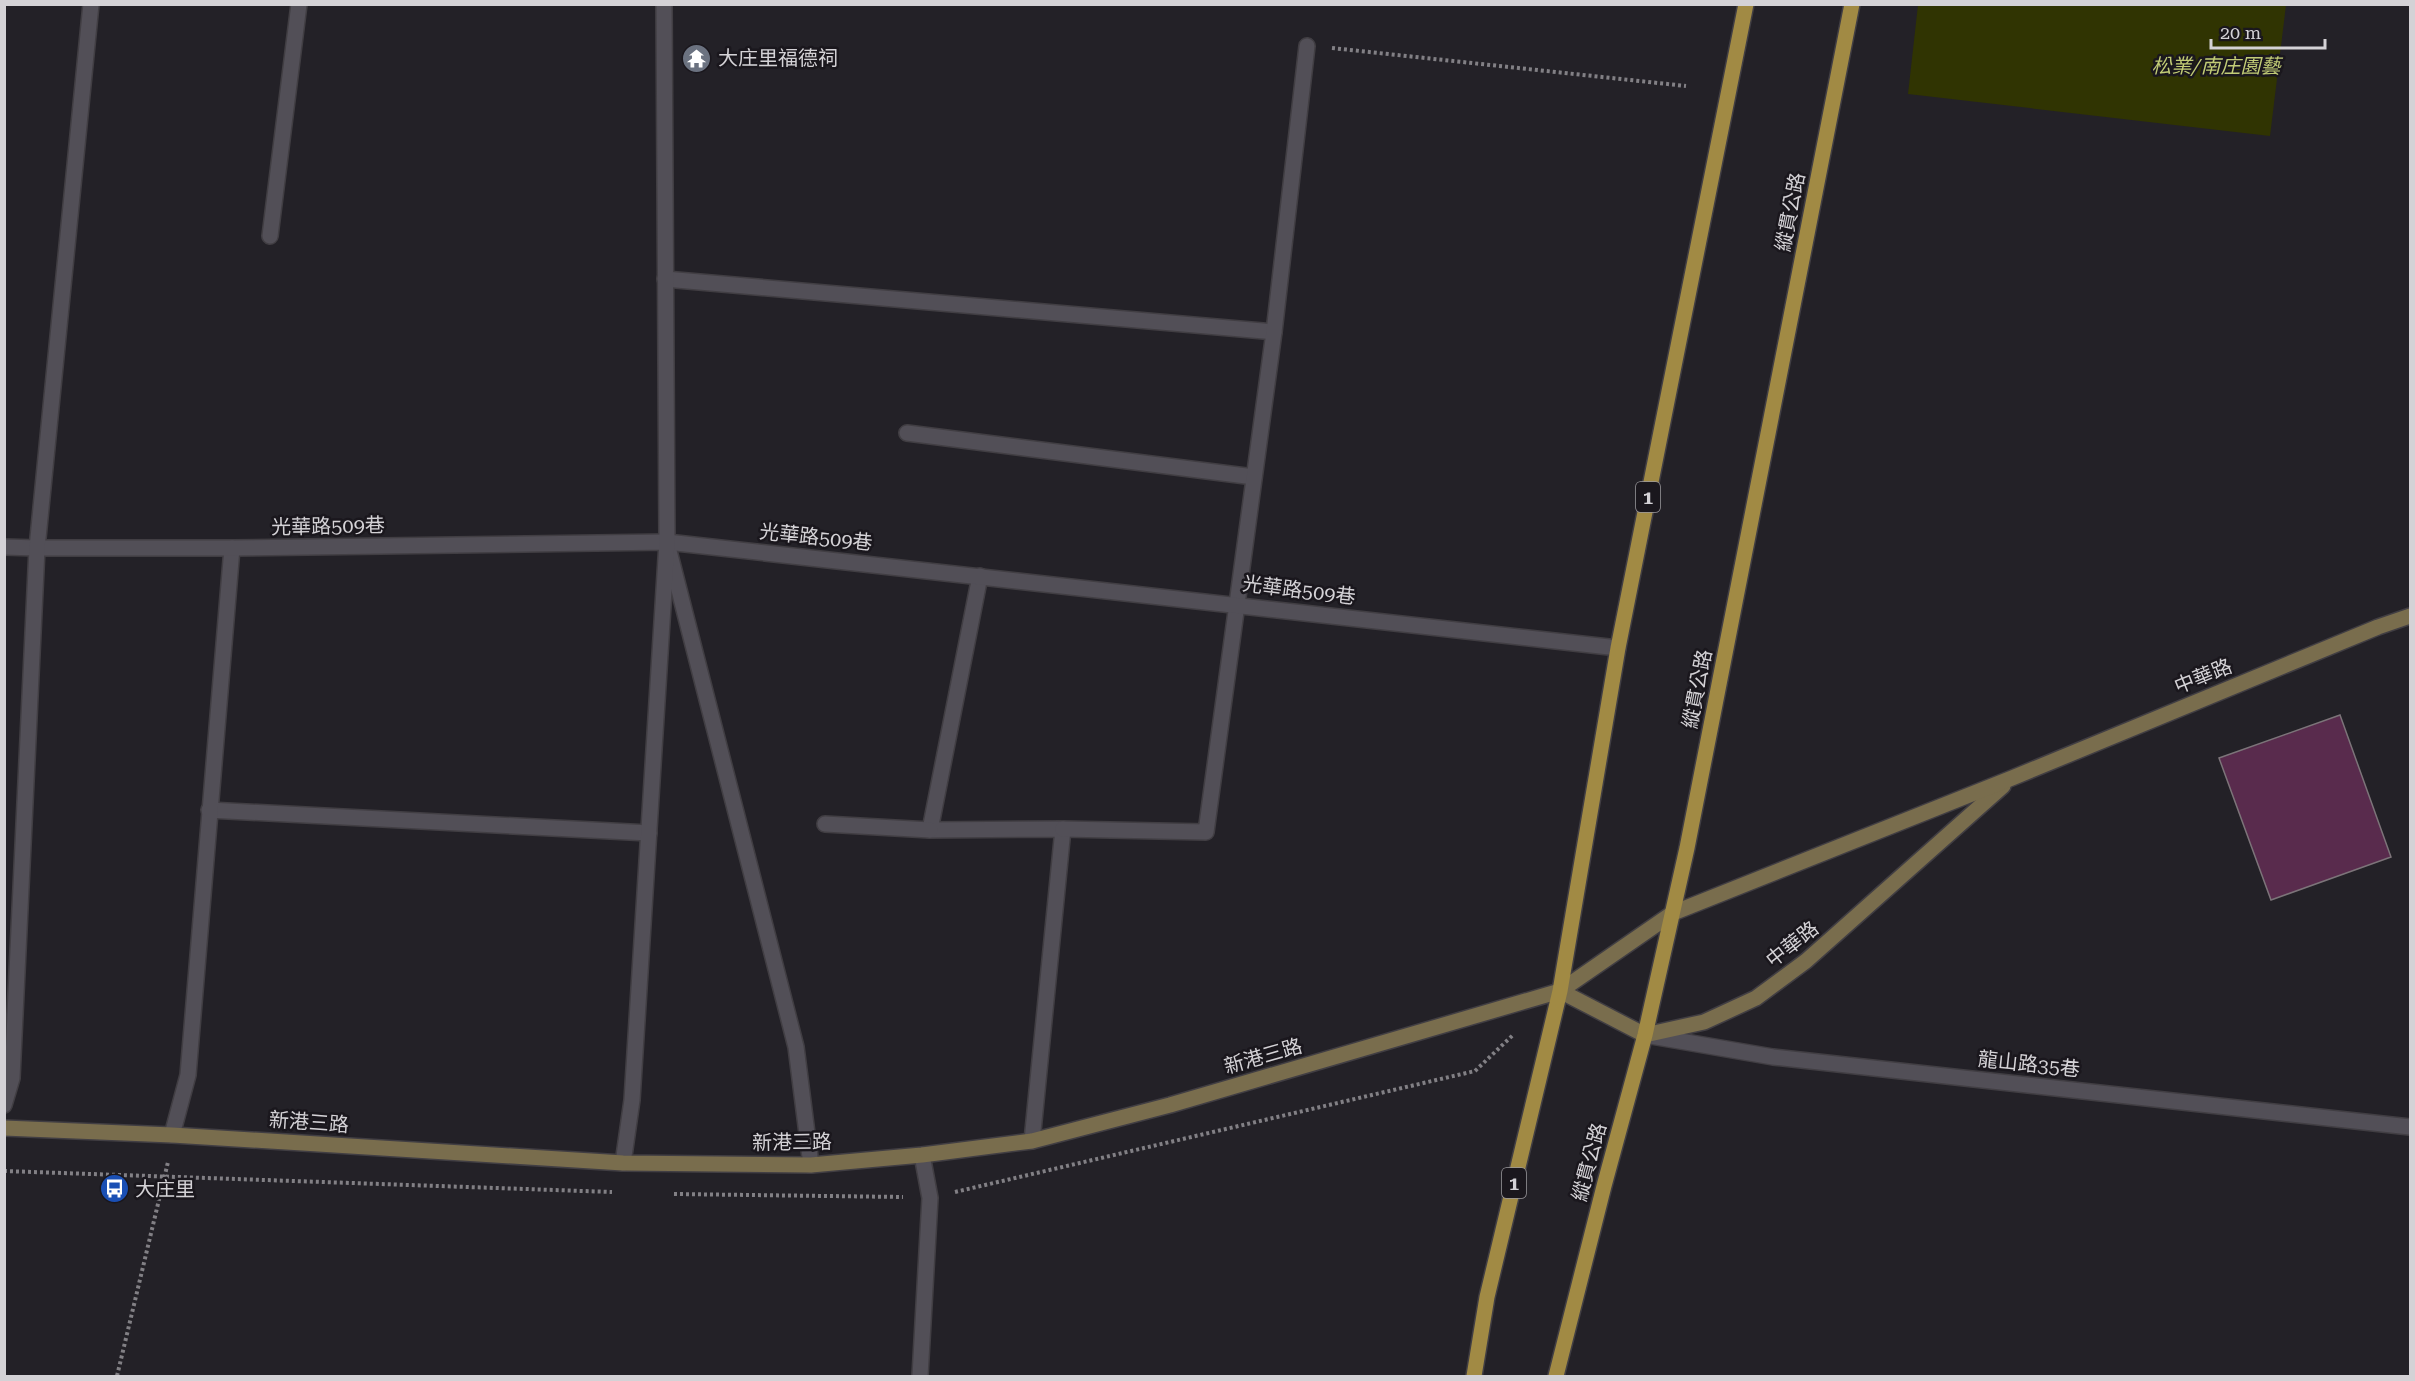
<svg xmlns="http://www.w3.org/2000/svg" width="2415" height="1381" viewBox="0 0 2415 1381" font-family="'Roboto Serif','Noto Sans TC',serif">
<style>
.green{fill:#303402}
.building{fill:#592b4d;stroke:#7c7479;stroke-width:1.5}
.lines{fill:none;stroke-linecap:round;stroke-linejoin:round}
.lane-casing{stroke:#413e43;stroke-width:18}
.street-casing{stroke:#413e43;stroke-width:18}
.secondary-casing{stroke:#413e43;stroke-width:18}
.primary-casing{stroke:#413e43;stroke-width:18}
.path{stroke:#828085;stroke-width:4;stroke-dasharray:3 3;stroke-linecap:butt}
.lane{stroke:#524f57;stroke-width:15}
.street{stroke:#524f57;stroke-width:15}
.secondary{stroke:#796d4d;stroke-width:15}
.primary{stroke:#a18a44;stroke-width:15}
.labels{text-anchor:middle;dominant-baseline:central;stroke-width:5;stroke-linejoin:round;paint-order:stroke}
.shield{fill:#1a171d;stroke:#9c9a9e;stroke-width:1.5}
.shield-label{font-size:18px;font-weight:bold;fill:#d4d2d6}
.poi-label{font-size:20px;fill:#d4d2d6;stroke:#1a171d;text-anchor:start}
.park-label{font-size:20px;font-style:italic;fill:#c2cc76;stroke:#1a171d}
.street-label{font-size:20px;fill:#d4d2d6;stroke:#1a171d}
</style>
<rect width="100%" height="100%" fill="#232127"/>
<!-- green -->
<polygon class="green" points="1918,5 2286,5 2270,136 1908,94"/>
<!-- building -->
<polygon class="building" points="2340,715 2391,857 2271,900 2219,758"/>
<g class="lines">
<defs>
<g id="lane">
<polyline points="270,236 299,4"/>
<polyline points="665,279 1274,332"/>
<polyline points="907,433 1254,477"/>
<polyline points="4,547 37,548"/>
<polyline points="668,547 796,1047 811,1165"/>
<polyline points="980,576 930,830 1063,829 1032,1141"/>
<polyline points="209,810 649,833"/>
<polyline points="825,824 930,830"/>
<polyline points="1063,829 1206,832 1274,332 1307,46"/>
<polyline points="172,1135 188,1075 232,548"/>
</g>
<g id="street">
<polyline points="37,548 232,548 667,542 1618,648"/>
<polyline points="1645,1035 1773,1057 2410,1127"/>
<polyline points="4,1105 12,1078 37,548 91,4"/>
<polyline points="623,1163 632,1100 667,542 664,4"/>
<polyline points="920,1376 930,1198 922,1155"/>
</g>
<g id="secondary">
<polyline points="1560,991 1645,1035 1704,1022 1756,998 1806,961 2003,786"/>
<polyline points="4,1128 172,1135 623,1163 811,1165 922,1155 1032,1141 1170,1105 1560,991 1673,913 2012,778 2378,627 2410,616"/>
</g>
<g id="primary">
<polyline points="1474,1376 1487,1297 1560,991 1618,648 1746,4"/>
<polyline points="1556,1376 1604,1186 1645,1035 1687,848 1852,4"/>
</g>
</defs>
<!-- lane casing -->
<use href="#lane" class="lane-casing"/>
<!-- street casing -->
<use href="#street" class="street-casing"/>
<!-- secondary casing -->
<use href="#secondary" class="secondary-casing"/>
<!-- primary casing -->
<use href="#primary" class="primary-casing"/>
<!-- path -->
<g class="path">
<polyline points="1332,48 1686,86"/>
<polyline points="4,1171 612,1192"/>
<polyline points="955,1192 1475,1071 1513,1035"/>
<polyline points="674,1194 903,1197"/>
<polyline points="117,1376 168,1162"/>
</g>
<!-- lane -->
<use href="#lane" class="lane"/>
<!-- street -->
<use href="#street" class="street"/>
<!-- secondary -->
<use href="#secondary" class="secondary"/>
<!-- primary -->
<use href="#primary" class="primary"/>
</g>
<!-- icons -->
<defs>
<symbol id="temple-disc" viewBox="-11 -11 22 22"><circle r="9.5" fill="#6b7280" stroke="#1a171d"/><path d="M0-6L5-2H3V0L6.5 2.5H4V6H1.5V3h-3V6H-4V2.5H-6.5L-3 0V-2H-5Z" fill="#fff"/></symbol>
<symbol id="bus-disc" viewBox="-11 -11 22 22"><circle r="9.5" fill="#1a4fb4" stroke="#1a171d"/><path d="M-5-6H5V4H4V6H2V4H-2V6H-4V4H-5ZM-3.5-4V0h7V-4ZM-3.5 1.2v1.5H-2V1.2ZM2 1.2v1.5H3.5V1.2Z" fill="#fff"/></symbol>
</defs>
<g fill-rule="evenodd">
<use href="#temple-disc" x="680" y="42" width="33" height="33"/>
<use href="#bus-disc" x="98" y="1172" width="33" height="33"/>
</g>
<g class="labels">
<!-- shield labels -->
<g class="shield">
<rect x="1636" y="482" width="24" height="30" rx="4.5"/>
<rect x="1502" y="1168" width="24" height="30" rx="4.5"/>
</g>
<g class="shield-label">
<text x="1648" y="497">1</text>
<text x="1514" y="1183">1</text>
</g>
<!-- poi labels -->
<g class="poi-label">
<text x="718" y="58">大庄里福德祠</text>
<text x="135" y="1189">大庄里</text>
</g>
<!-- park labels -->
<g class="park-label">
<text x="2216" y="66">松業/南庄園藝</text>
</g>
<!-- street labels -->
<g class="street-label">
<text transform="translate(1790 212) rotate(-79)">縱貫公路</text>
<text transform="translate(328 526) rotate(-1)">光華路509巷</text>
<text transform="translate(816 537) rotate(6)">光華路509巷</text>
<text transform="translate(1299 590) rotate(7)">光華路509巷</text>
<text transform="translate(2203 676) rotate(-22)">中華路</text>
<text transform="translate(1697 689) rotate(-79)">縱貫公路</text>
<text transform="translate(1792 944) rotate(-38)">中華路</text>
<text transform="translate(1263 1056) rotate(-16)">新港三路</text>
<text transform="translate(2029 1064) rotate(6)">龍山路35巷</text>
<text transform="translate(309 1122) rotate(4)">新港三路</text>
<text transform="translate(792 1142) rotate(-1)">新港三路</text>
<text transform="translate(1589 1162) rotate(-75)">縱貫公路</text>
</g>
</g>
<!-- border -->
<rect width="2415" height="1381" fill="none" stroke="#d4d2d6" stroke-width="12"/>
<!-- scale -->
<path d="M2211 39v9h114v-9" fill="none" stroke="#d4d2d6" stroke-width="3"/>
<text x="2220" y="39" font-size="18" fill="#d4d2d6" stroke="#1a171d" stroke-width="4.5" paint-order="stroke">20 m</text>
</svg>
